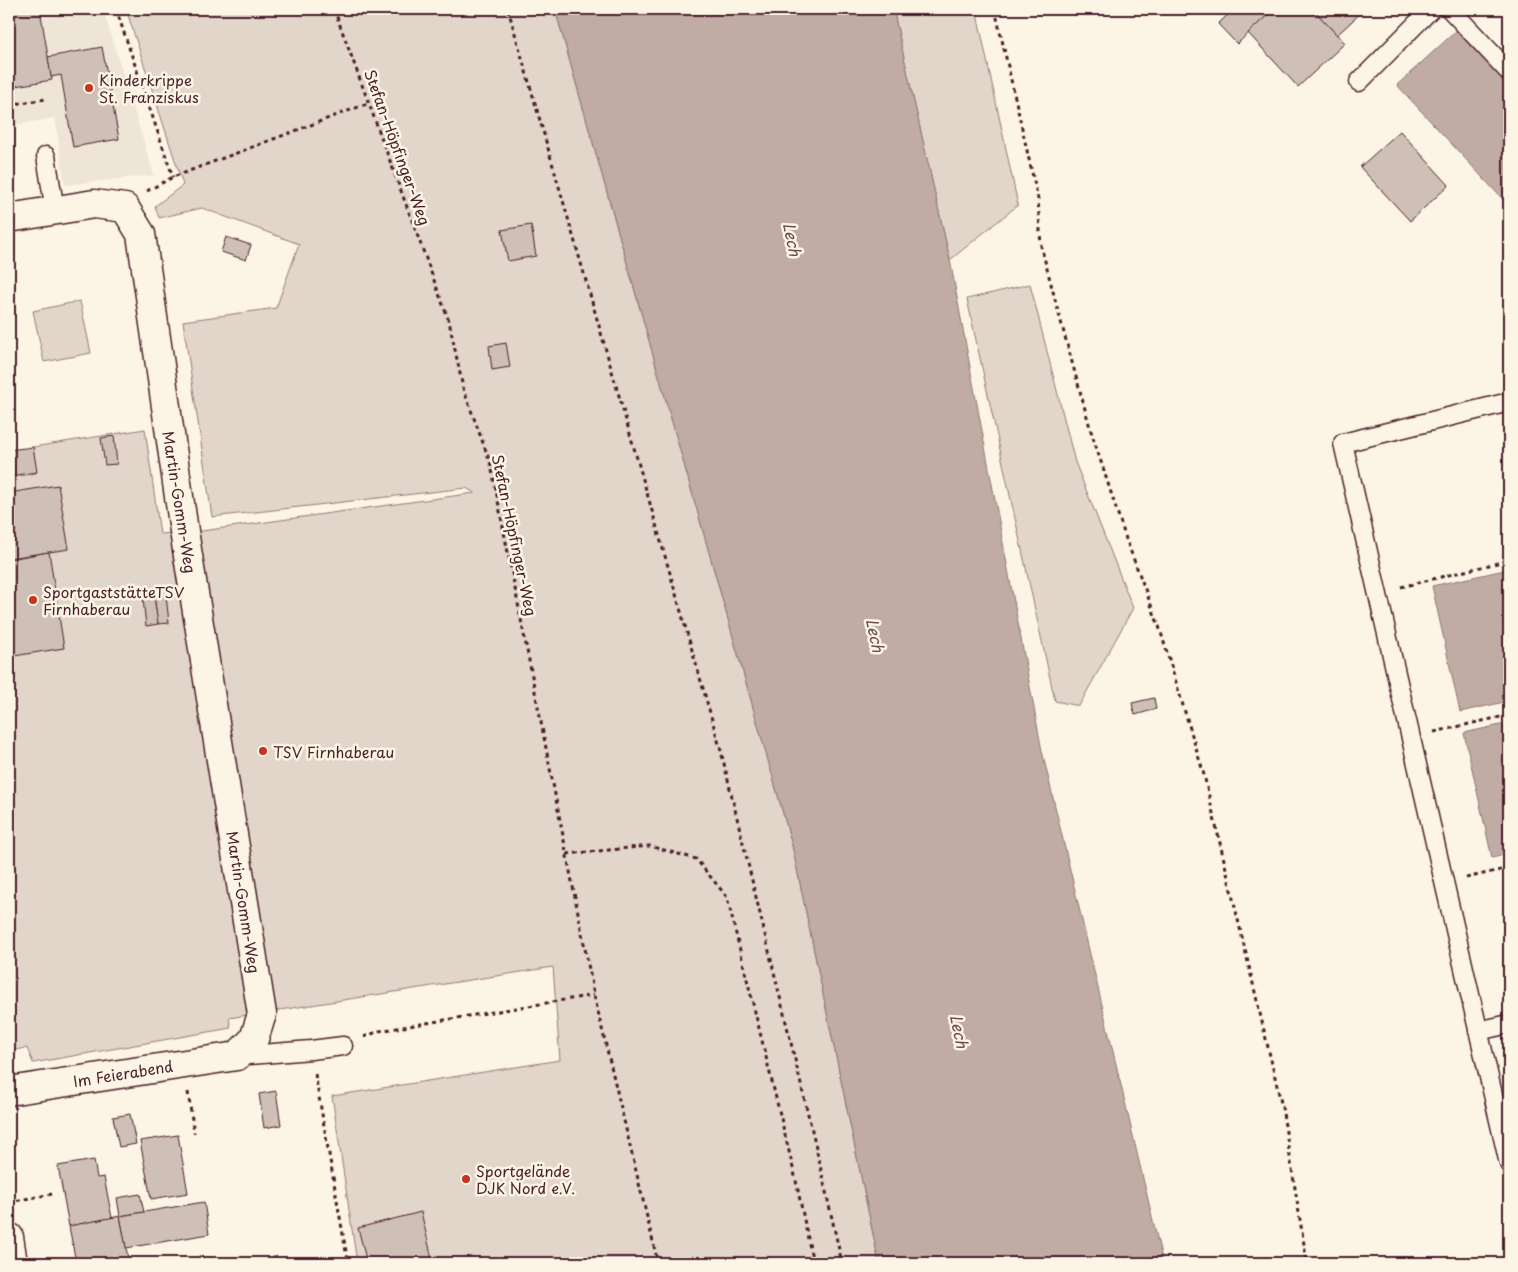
<svg xmlns="http://www.w3.org/2000/svg" width="1518" height="1272" viewBox="0 0 1518 1272" font-family="'Playpen Sans',sans-serif">
<style>
.built{fill:#eee5d7}
.green{fill:#e2d5ca;stroke:#967a7a}
.water{fill:#c0aca5;stroke:#917474}
.building{fill:#cfc0b7;stroke:#4a1f2b}
.lines{fill:none;stroke-linecap:round;stroke-linejoin:round}
.service-casing{stroke:#4a1f2b;stroke-width:21}
.minor-casing{stroke:#4a1f2b;stroke-width:31}
.path{stroke:#4a1f2b;stroke-width:3;stroke-dasharray:4 4;stroke-linecap:butt}
.service{stroke:#fcf5e5;stroke-width:18}
.minor{stroke:#fcf5e5;stroke-width:28}
.poi-dot{fill:#c8321e;stroke:#fcf5e5;stroke-width:2}
.labels{text-anchor:middle;dominant-baseline:central;stroke-width:5;stroke-linejoin:round;paint-order:stroke}
.poi-label{font-size:15px;fill:#4a1f2b;stroke:#fcf5e5;text-anchor:start}
.street-label{font-size:15px;fill:#4a1f2b;stroke:#fcf5e5}
.water-label{font-size:16px;font-style:italic;fill:#6d4950;stroke:#fcf5e5}
</style>
<rect width="100%" height="100%" fill="#fcf5e5"/>
<filter id="ink" filterUnits="userSpaceOnUse"><feTurbulence type="fractalNoise" baseFrequency=".02" numOctaves="2"/><feDisplacementMap in="SourceGraphic" scale="10" xChannelSelector="R" yChannelSelector="G"/><feConvolveMatrix kernelMatrix="1 2 1 2 8 2 1 2 1" color-interpolation-filters="sRGB"/></filter>
<g filter="url(#ink)">
<!-- built -->
<polygon class="built" points="9,9 103,9 154,175 65,185 55,118 9,126"/>
<!-- green -->
<g class="green">
<polygon points="126,9 555,9 792,845 879,1263 357,1263 332,1096 560,1060 553,967 229,1018 231,1028 33,1063 27,1048 9,1051 9,478 36,473 33,447 145,429 160,534 202,531 475,493 466,488 212,517 183,321 276,308 299,244 202,208 159,218 155,206 183,185"/>
<polygon points="893,9 976,9 1018,205 950,260"/>
<polygon points="1030,284 1075,462 1133,608 1079,706 1055,701 967,299"/>
<polygon points="80,301 91,353 44,362 33,311"/>
</g>
<!-- water -->
<g class="water">
<polygon points="555,9 893,9 950,260 1042,751 1163,1263 879,1263 792,845"/>
<polygon points="1457,30 1509,86 1509,206 1397,85"/>
<polygon points="1509,569 1509,701 1460,712 1432,586"/>
<polygon points="1509,723 1509,854 1492,858 1464,733"/>
</g>
<!-- building -->
<g class="building">
<polygon points="9,9 40,9 52,80 9,87"/>
<polygon points="1234,9 1274,9 1237,44 1218,24"/>
<polygon points="1274,9 1313,9 1345,43 1298,87 1248,33"/>
<polygon points="1313,9 1365,9 1337,35"/>
<polygon points="102,47 119,139 73,147 61,75 51,77 48,57"/>
<polygon points="1400,131 1449,185 1410,221 1360,167"/>
<polygon points="531,225 536,256 508,261 502,230"/>
<polygon points="226,237 251,245 246,260 221,252"/>
<polygon points="506,343 510,367 492,370 489,346"/>
<polygon points="114,436 117,464 105,465 101,438"/>
<polygon points="33,447 37,472 9,476 9,450"/>
<polygon points="58,485 69,549 10,558 9,549 9,493"/>
<polygon points="49,552 64,648 14,656 10,627 9,627 9,559"/>
<polygon points="166,595 169,623 158,624 154,596"/>
<polygon points="154,596 158,624 146,626 143,598"/>
<polygon points="1154,698 1156,709 1135,715 1132,703"/>
<polygon points="276,1091 281,1125 264,1128 259,1094"/>
<polygon points="130,1114 136,1144 119,1147 113,1117"/>
<polygon points="178,1135 188,1193 151,1199 140,1141"/>
<polygon points="94,1160 97,1178 104,1177 112,1218 69,1226 58,1166"/>
<polygon points="140,1194 144,1212 120,1216 117,1198"/>
<polygon points="204,1202 209,1234 126,1248 120,1216"/>
<polygon points="421,1212 433,1263 367,1263 358,1228"/>
<polygon points="120,1216 129,1263 76,1263 69,1226"/>
</g>
<g class="lines">
<defs>
<g id="service">
<polyline points="1450,9 1509,72"/>
<polyline points="1359,82 1431,9"/>
<polyline points="46,156 55,211"/>
<polyline points="1509,402 1343,443 1509,1164"/>
<polyline points="1478,1031 1509,1024"/>
<polyline points="237,1056 311,1050 343,1046"/>
</g>
<g id="minor">
<polyline points="9,218 94,204 125,208 141,234 184,531 262,1014 254,1039 237,1056 9,1091"/>
<polyline points="9,1237 13,1263"/>
</g>
</defs>
<!-- service casing -->
<use href="#service" class="service-casing"/>
<!-- minor casing -->
<use href="#minor" class="minor-casing"/>
<!-- path -->
<g class="path">
<polyline points="116,9 173,177"/>
<polyline points="334,9 449,321 463,388 491,465 594,995 658,1263"/>
<polyline points="508,9 721,751 815,1143 842,1263"/>
<polyline points="995,9 1038,199 1041,246 1064,333 1091,431 1126,539 1159,626 1204,775 1282,1107 1307,1263"/>
<polyline points="9,105 46,99"/>
<polyline points="147,191 173,177 369,103"/>
<polyline points="1401,587 1509,560"/>
<polyline points="1434,732 1509,715"/>
<polyline points="567,854 650,846 696,859 727,897 795,1176 813,1263"/>
<polyline points="1466,878 1509,868"/>
<polyline points="364,1037 379,1031 594,995"/>
<polyline points="315,1074 348,1263"/>
<polyline points="188,1092 194,1133"/>
<polyline points="9,1202 52,1194"/>
</g>
<!-- service -->
<use href="#service" class="service"/>
<!-- minor -->
<use href="#minor" class="minor"/>
</g>
</g>
<!-- markers -->
<g class="poi-dot">
<circle cx="89" cy="88" r="5"/>
<circle cx="33" cy="600" r="5"/>
<circle cx="263" cy="751" r="5"/>
<circle cx="466" cy="1179" r="5"/>
</g>
<g class="labels">
<!-- poi labels -->
<g class="poi-label">
<text x="99" y="79">Kinderkrippe<tspan x="99" dy="17">St. Franziskus</tspan></text>
<text x="43" y="591">SportgaststätteTSV<tspan x="43" dy="17">Firnhaberau</tspan></text>
<text x="273" y="751">TSV Firnhaberau</text>
<text x="476" y="1170">Sportgelände<tspan x="476" dy="17">DJK Nord e.V.</tspan></text>
</g>
<!-- street labels -->
<g class="street-label">
<text transform="translate(398 147) rotate(70)">Stefan-Höpfinger-Weg</text>
<text transform="translate(180 502) rotate(81)">Martin-Gomm-Weg</text>
<text transform="translate(515 535) rotate(78)">Stefan-Höpfinger-Weg</text>
<text transform="translate(244 902) rotate(81)">Martin-Gomm-Weg</text>
<text transform="translate(123 1073) rotate(-9)">Im Feierabend</text>
</g>
<!-- water labels -->
<g class="water-label">
<text transform="translate(793 239) rotate(78)">Lech</text>
<text transform="translate(876 635) rotate(78)">Lech</text>
<text transform="translate(960 1031) rotate(78)">Lech</text>
</g>
</g>
<!-- margin -->
<rect width="1518" height="1272" fill="none" stroke="#fcf5e5" stroke-width="30"/>
<rect x="15" y="15" width="1488" height="1242" fill="none" stroke="#4a1f2b" stroke-width="2" filter="url(#ink)"/>
</svg>
